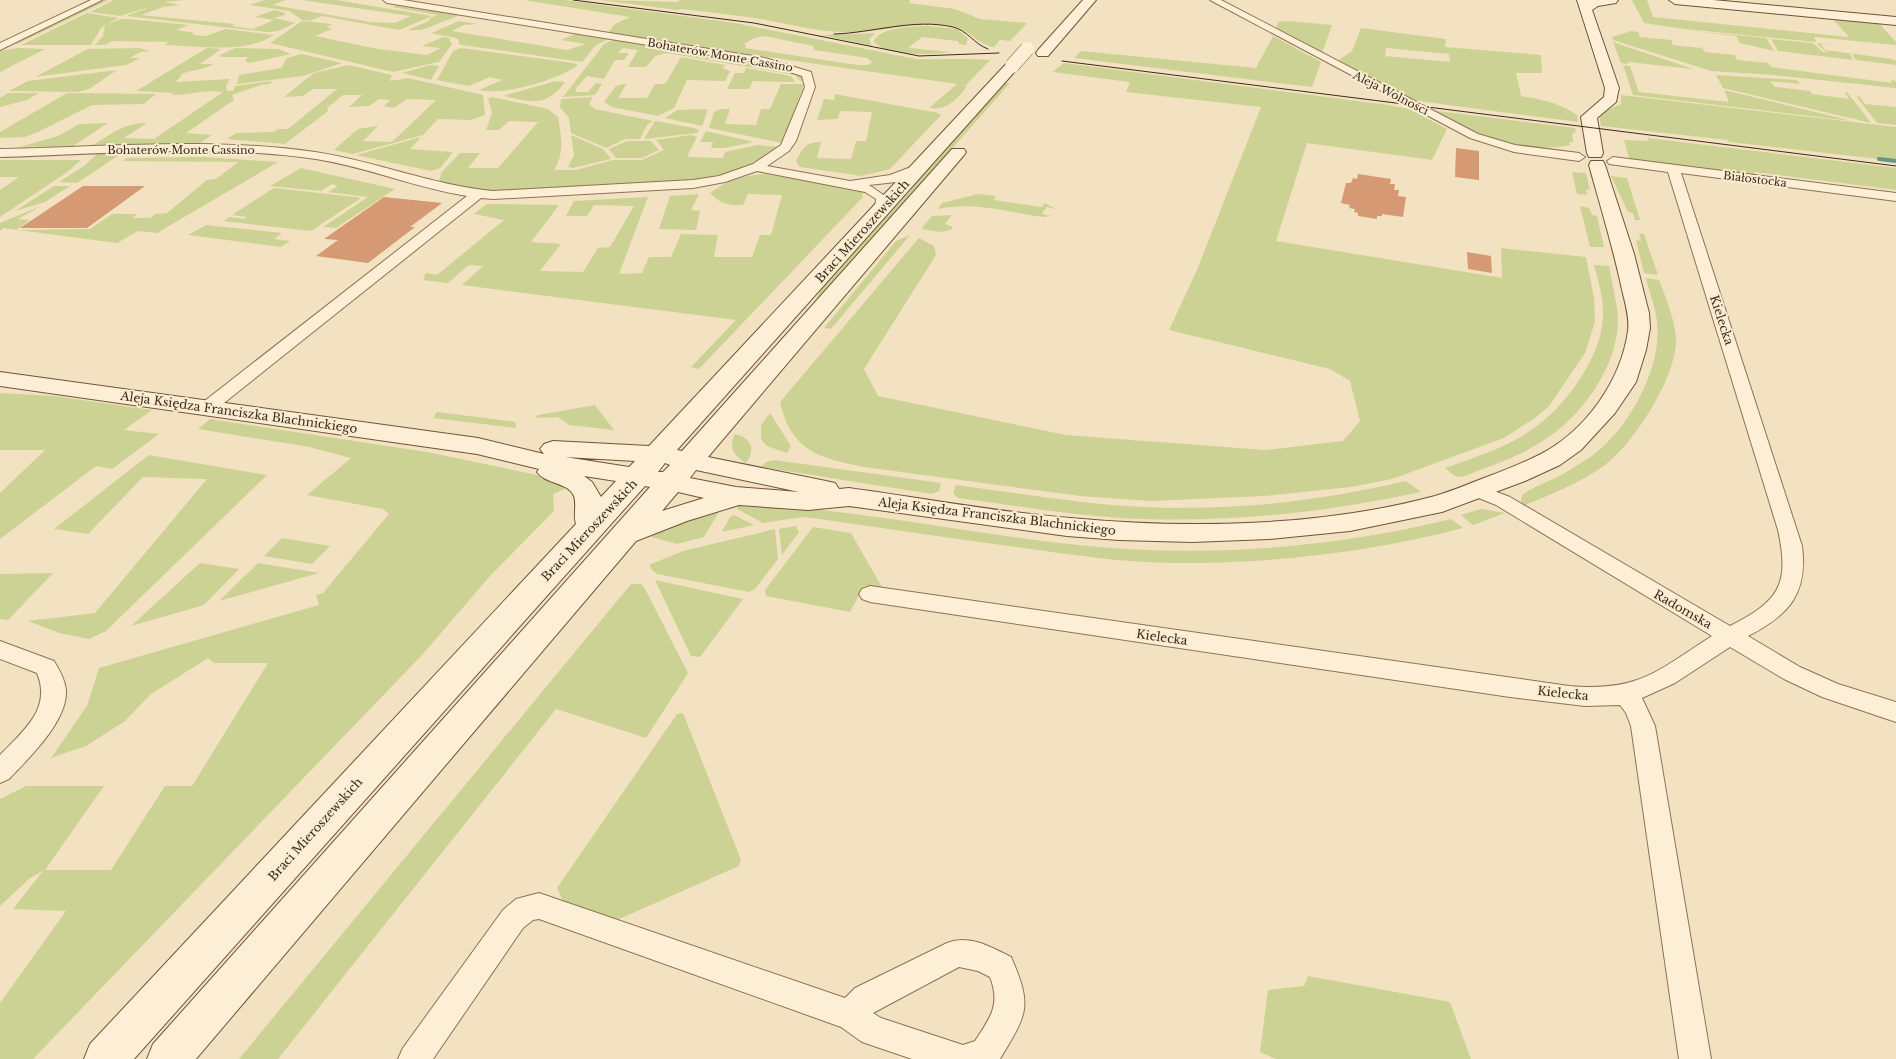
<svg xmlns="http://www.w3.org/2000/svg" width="1896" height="1059" viewBox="0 0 1896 1059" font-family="'Libre Baskerville',serif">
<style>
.green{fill:#ccd293;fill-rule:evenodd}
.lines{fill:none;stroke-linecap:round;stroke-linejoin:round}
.stream{stroke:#6a9488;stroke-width:4}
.building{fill:#d59973}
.street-casing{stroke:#8e7256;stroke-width:2}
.secondary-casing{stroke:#705339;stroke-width:2}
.street{fill:#fcefd5;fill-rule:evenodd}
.secondary{fill:#fcefd5;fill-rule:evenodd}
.tram{stroke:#3c2b1c;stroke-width:1}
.secondary-bridge-casing{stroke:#705339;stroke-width:15;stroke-linecap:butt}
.secondary-bridge{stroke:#fcefd5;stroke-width:14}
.labels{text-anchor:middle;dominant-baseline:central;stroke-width:4;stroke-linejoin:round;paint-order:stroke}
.far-street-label{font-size:11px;fill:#3c2b1c;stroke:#f9ecd1}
.street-label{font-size:12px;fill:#3c2b1c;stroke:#f9ecd1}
</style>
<rect width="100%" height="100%" fill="#f3e2c1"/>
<!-- green -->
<g class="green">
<polygon points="103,0 109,0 17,44 15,43"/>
<polygon points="114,0 185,0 164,2 180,5 163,7 141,15 234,24 232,26 253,29 274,20 255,17 275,10 285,13 285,15 274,18 295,23 278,31 267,32 126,16 153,6 120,16 90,12"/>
<polygon points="264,0 285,0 273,5 370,22 395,23 411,16 301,0 336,0 432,16 399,30 322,16 310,21 302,20 289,11 250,5"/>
<path d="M524 0H564L735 23 916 59C941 60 965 58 990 60L966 85H963L967 86C958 99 946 111 929 108L957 84 607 34 615 24 630 17ZM765 36 813 46 814 50 867 58 872 62 868 65H857L745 48 746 45H743L754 38Z"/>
<path d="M599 0 676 2 680 0H910L909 3 955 9 980 19 1027 23 1010 41 1000 40 994 47C973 43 971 28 947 25 915 21 884 32 852 32 821 33 791 24 761 19 735 15 708 12 681 9L677 10Z"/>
<polygon points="1632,0 1647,0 1653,17 1849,37 1831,17 1877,21 1896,42 1896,45 1814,37 1816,42 1685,29 1644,23"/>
<polygon points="402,4 457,13 460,15 422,30 408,30 431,20 428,19 437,15 392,7"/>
<path d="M87 13 118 18 108 24 121 19H128L189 25 176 30 194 33 193 35 206 36 225 29 274 35C246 54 198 46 165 45L169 42 112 41 105 45H95L103 36 105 25 101 28 91 45H21Z"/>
<polygon points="302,21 333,24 327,27 332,29 315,36 378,49 427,55 441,48 422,46 443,37 449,38 452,44 439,62 393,72 270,43"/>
<polygon points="459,21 478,24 464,25 452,31 567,50 586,44 561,40 577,33 611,38 596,45 582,62 462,45 459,44 459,41 456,38 431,33"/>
<polygon points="1289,21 1332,25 1322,53 1276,29 1278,22"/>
<path d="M928 26 957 29 968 38 966 45 959 44 958 41 922 37 908 48 951 52C932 55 888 57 874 42 877 27 916 26 928 26Z"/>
<path d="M1361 28 1446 39 1445 47 1541 55 1542 73H1516L1521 96C1541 99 1560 103 1577 115L1578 122 1410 100 1337 61 1352 51ZM1386 48 1449 54 1450 62 1385 56Z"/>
<polygon points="1684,30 1766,38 1774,51 1740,43 1736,36"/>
<polygon points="1631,31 1638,32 1640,37 1671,40 1673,45 1702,48 1705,52 1735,55 1737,60 1768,63 1771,67 1892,83 1891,80 1896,81 1896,88 1774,75 1711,71 1613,40 1612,37"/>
<polygon points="876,33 869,39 872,46 821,35"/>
<polygon points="1273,36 1321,62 1312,87 1074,58 1081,51 1256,68"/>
<polygon points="615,39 648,45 644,47 718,59 724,56 802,73 806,81 800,81 795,75 667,53 655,56 646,67 628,67 638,50 623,48 618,53 629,53 624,60 615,60 604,79 587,76 576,88 576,92 588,92 596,83 602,84 595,95 563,97 604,44"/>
<polygon points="1771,39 1813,43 1823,52 1831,53 1825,51 1816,43 1837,45 1821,44 1825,50 1892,59 1896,61 1896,65 1856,60 1852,54 1850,54 1853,60 1778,51"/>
<polygon points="1613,42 1693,69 1628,62 1629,64 1621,63"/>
<polygon points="18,48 45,49 0,72 0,51"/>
<polygon points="139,48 150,51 140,52 130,58 140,58 126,65 35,77 88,49"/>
<path d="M207 48 221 49 200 64H213C202 71 191 69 180 75L181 76 176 82 230 79 226 86 227 91H233L235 86 272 81 270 84 261 85 232 95 234 100 186 133 212 135 200 143 93 145C111 134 126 122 147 123L124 138 154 139 223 92C206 89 189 95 171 95L174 93 136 91Z"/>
<polygon points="235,48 278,49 291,54 249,63 245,61 248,57 221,57 220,55"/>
<path d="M461 48 574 63 578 65C558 80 503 96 479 90L502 80 490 77 469 86 437 80 453 51Z"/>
<polygon points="301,54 342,63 303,76 237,84 239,75 281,68 287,58"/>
<polygon points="681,57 725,65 722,68 730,71 725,81 687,80 674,108 658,116 612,107 604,102 616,86 627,83 618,98 647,98 655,84 665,84"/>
<path d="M1064 63 1388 105 1409 109 1447 129 1432 160 1307 143 1276 241 1502 278 1501 248 1586 257 1594 298 1595 322 1585 353 1549 406 1536 417 1504 438 1392 479 1351 487 1264 496 1151 501 1080 496 864 467C819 458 791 451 780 402L919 238 934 246 936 255 864 369 878 396 1066 435 1265 450 1343 441 1360 421 1350 381 1330 369 1169 330 1197 270 1261 107 1126 92 1130 82 1052 72Z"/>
<polygon points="349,65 392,75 390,81 408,78 483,95 485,115 471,120 438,119 423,135 353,154 334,150 358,129 378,126 363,141 392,142 436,100 407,99 394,108 384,106 390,100 379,99 369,106 349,107 362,95 343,95 327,108 328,111 285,144 227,139 236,133 274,132 278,129 288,129 337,89 313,89 303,96 284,97 314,73"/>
<polygon points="430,65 439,66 431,80 402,73"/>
<polygon points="1623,65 1630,66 1639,92 1729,102 1724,90 1852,121 1633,95"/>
<polygon points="746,68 791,76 795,82 753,81 749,89 727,89 735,73 744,73"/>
<polygon points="117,70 89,89 78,92 9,91 28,81"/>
<polygon points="1716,75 1797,80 1800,84 1770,81 1775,87 1810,91 1812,94 1849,99 1845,92 1847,92 1871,123 1723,88"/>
<path d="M556 81 565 82C546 108 531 102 503 96Z"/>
<polygon points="1004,83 1010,83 716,416 713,415 815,301 827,278"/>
<polygon points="781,84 804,84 782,143 709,128 714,112 720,109 730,109 725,124 756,125 761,109 770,109"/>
<polygon points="8,93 39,93 27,100 0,107 0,98"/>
<polygon points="67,93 156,94 144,104 92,105 38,132 25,137 0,138 0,132"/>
<path d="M835 94 938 113 941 115 890 169 862 176 800 167 796 161C803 148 806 142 821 142L817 158 851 159 856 141H866L872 112 840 111 838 119 817 120 824 99 834 100Z"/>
<polygon points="1621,95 1896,127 1896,161 1729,142 1727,140 1601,126 1599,114 1621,104"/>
<polygon points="1856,96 1860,97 1865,104 1896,107 1896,125 1877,123"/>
<path d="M492 97 548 109 558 117C561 136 565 153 554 170H576L613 160H642L664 150 656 140 691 135 697 137 687 157 723 158 725 152 757 145 780 147C757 163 735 172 708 179L488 192 439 183 441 173 460 153H480L468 168H498L538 122 509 121 499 130H486L492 113 488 99Z"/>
<polygon points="593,97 589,104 595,109 653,121 647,125 640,139 625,139 606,148 571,133 569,118 560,107 561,99"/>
<polygon points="708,109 702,126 665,118 677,110"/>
<path d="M1429 110 1575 128 1576 132 1572 134 1573 142H1569L1570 145C1515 155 1477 134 1429 110Z"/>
<polygon points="655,121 694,128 699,130 697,133 644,139"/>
<polygon points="108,123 73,146 20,147 58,136 79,124"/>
<polygon points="706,131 754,142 724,148 711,148 713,142 700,142"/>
<polygon points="571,135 603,149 611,159 573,168 568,167 574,155"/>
<polygon points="421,137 410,149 453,152 440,168 431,171 356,155"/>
<polygon points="1648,138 1896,168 1896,190 1754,172 1756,177 1632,160 1629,158 1624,140 1648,141"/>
<polygon points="627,141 651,141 659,150 642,158 616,158 609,149"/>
<polygon points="113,153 119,155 77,183 59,182 84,166 97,154"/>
<polygon points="204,157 278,162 157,233 138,231 117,243 3,228 0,231 0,223 41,206 18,219 30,220 16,230 90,229 112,214 137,214 132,218 150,218 156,214 167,213 207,180 216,179 238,162 123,161 126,158"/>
<polygon points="0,160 81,160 66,173 0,217 0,190 19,177 0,177"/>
<polygon points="301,168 395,189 336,228 323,227 368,197 328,192 338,186 332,184 321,191 270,186"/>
<polygon points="1572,172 1586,173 1590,190 1586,189 1587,195 1577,194"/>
<path d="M766 174 865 190 862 194 863 197 699 369 691 367 736 320 462 285 483 266 469 265 448 283 423 280 426 273 437 275 504 220 474 214 487 204 559 205 531 242 561 244 540 271 583 272 598 248 610 247 634 206 594 205 587 216H566L574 201 648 197 619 274 642 273 649 257H671L681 234 718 235 714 257H752L760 235H771L782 195 748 194 743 205C728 206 719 203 710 193 728 180 744 175 766 174Z"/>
<polygon points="1611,176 1627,178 1640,220 1635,220 1633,213 1628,212"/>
<polygon points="54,186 70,186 45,202 15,211"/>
<polygon points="274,188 355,197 361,198 311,231 223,221 230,217 244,219 247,217 232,215"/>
<polygon points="699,194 691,210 700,211 696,230 659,229 670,196"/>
<path d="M978 194 996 196 994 200 1042 207 1045 203 1056 209 1046 207 1042 214 1051 216 1043 217C1008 212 973 201 938 209L942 203Z"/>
<polygon points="1580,206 1589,208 1592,215 1597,216 1604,247 1590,247"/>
<polygon points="952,215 945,224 953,227 951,230 940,232 921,229 932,216"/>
<polygon points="206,225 282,233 274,239 290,241 281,247 188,235"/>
<polygon points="1639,233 1644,234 1658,275 1644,273 1636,240 1641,241"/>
<polygon points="910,235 831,329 824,328 896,241"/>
<path d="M1594 265 1609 266C1612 284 1617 301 1618 319 1618 369 1578 422 1536 445 1513 459 1487 467 1462 477L1455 476 1445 468C1472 458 1502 449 1527 433 1563 411 1605 355 1603 311 1603 296 1598 280 1594 265Z"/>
<path d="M1646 278 1659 280C1666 299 1676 321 1676 342 1675 379 1634 443 1605 465 1581 483 1551 494 1523 506L1521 502 1522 495C1534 486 1549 482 1563 474 1572 469 1580 463 1589 458 1627 432 1663 368 1657 322 1656 308 1649 292 1646 278Z"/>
<polygon points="0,393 54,396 152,410 124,430 159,434 112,469 96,466 0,539 0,493 45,450 0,450"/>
<polygon points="595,405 614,430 569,425 558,417 535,418 538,415"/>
<polygon points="437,412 515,422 516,428 433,418"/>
<polygon points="770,413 791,446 787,453 767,446 761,439 761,425"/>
<polygon points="210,419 427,452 537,475 569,487 553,494 554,511 490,576 423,654 33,1059 0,1059 0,1003 66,911 13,909 43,871 30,878 0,906 0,799 26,786 104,786 45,870 111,870 165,786 192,786 268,663 214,663 208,658 151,694 125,721 86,746 51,758 87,706 99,668 319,605 316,595 323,593 389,514 383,509 307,495 351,458 309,447 198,429"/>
<path d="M735 434C752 438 756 450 746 463 734 456 728 447 735 434Z"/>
<polygon points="149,455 267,475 106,631 89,639 59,633 28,621 95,613 207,479 143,477 88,534 54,529"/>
<polygon points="774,460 941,483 939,491 932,494 761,467 766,462"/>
<path d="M1406 481 1421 492C1329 512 1236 522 1142 519 1081 517 1019 506 958 498L953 493 956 485C1019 493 1082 504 1145 507 1232 511 1322 501 1406 481Z"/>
<path d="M738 505C860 507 978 537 1099 547 1216 557 1336 547 1451 519L1463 528C1368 553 1268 564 1170 563 1121 562 1072 555 1023 548 955 539 888 529 820 519L802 517 763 523 737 509Z"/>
<polygon points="721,508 704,537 677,544 651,537 664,528"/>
<polygon points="1481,509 1505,513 1473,525 1461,515"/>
<polygon points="734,515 754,525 722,532 730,517"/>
<polygon points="796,526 799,532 782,555 779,529"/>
<polygon points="813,527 851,533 883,589 864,586 850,612 766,596 765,590"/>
<polygon points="775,529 778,559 755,589 749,592 657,574 652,570 649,565 683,551"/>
<polygon points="282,538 330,546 312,564 264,556"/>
<polygon points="200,563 239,569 204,605 131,626"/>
<polygon points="258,563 319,573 219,601"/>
<polygon points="53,573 8,620 0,619 0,574"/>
<polygon points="655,580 743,599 700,657 691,656"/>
<polygon points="631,584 641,584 644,587 688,673 646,738 556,709 278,1059 239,1059"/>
<polygon points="683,713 741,860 739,866 608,924 565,905 557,888 677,714"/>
<polygon points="1308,976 1450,1002 1471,1059 1276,1059 1260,1052 1268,990 1304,986"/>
</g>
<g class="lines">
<!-- stream -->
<polyline class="stream" points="1879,159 1896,161"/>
</g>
<!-- building -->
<g class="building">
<polygon points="1456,148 1479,151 1479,180 1455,177"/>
<polygon points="1358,174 1391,179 1390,184 1395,184 1394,190 1399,190 1398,196 1406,197 1403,217 1382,214 1382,216 1377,216 1377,219 1358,216 1358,213 1354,212 1355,209 1349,208 1350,205 1341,203 1346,183 1351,183 1353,178 1357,179"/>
<polygon points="83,186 145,186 87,228 20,228"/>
<polygon points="384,197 442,203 410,227 415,227 368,263 316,256 338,240 324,239"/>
<polygon points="1467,252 1491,256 1492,273 1468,269"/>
</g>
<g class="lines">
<defs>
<g id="street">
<polygon points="91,0 102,0 0,50 0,43"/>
<path d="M383 0H403L765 58 811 72 815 87 796 141 789 151 767 166 850 181 890 175 919 164 925 168 896 182 869 185 888 198 889 209 882 213 875 209 876 199 865 192 757 171 725 182 693 188 493 199 481 198 214 411H202L199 407 202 403 467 196C416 188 367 167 316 159 212 144 104 154 0 157V149C104 147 211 137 315 152 375 161 432 185 493 191L693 180 719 176 753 164 781 145 805 87 802 76 765 64 387 3Z"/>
<polygon points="1210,0 1221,0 1478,134 1515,145 1579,153 1585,157 1579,161 1514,152 1470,138"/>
<path d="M1613 157 1896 193V201L1681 173 1802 546C1808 594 1789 615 1748 636L1800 667 1838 684 1896 702V722L1822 697 1784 679 1730 647 1675 683 1642 698 1655 726 1711 1059H1679L1631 726 1626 713 1620 705 1585 706 1510 697 870 602 862 599 859 594 862 589 870 586 1569 686C1639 692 1657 671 1712 636L1496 505 1471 495 1468 491 1471 487 1478 485 1510 497 1730 626C1779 601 1790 585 1778 530L1668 172 1609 164 1607 161Z"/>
<path d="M0 641 54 661C59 669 65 680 66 690 68 721 29 758 9 779L0 783V755C23 731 52 709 37 673L0 659Z"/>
<path d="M539 893 845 998 855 988 947 943C969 934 991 947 1011 957 1033 1007 1027 1014 1000 1059H912L862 1042 841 1027 539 919 533 920 523 928 433 1059H398L403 1048 503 910 516 899ZM959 967 978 971 990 977C1001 1005 990 1018 975 1041L963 1045 881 1018 873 1013Z"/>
</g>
<g id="secondary">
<polygon points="1083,0 1096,0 1048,56 1038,56 1036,53 1038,50"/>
<polygon points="1577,0 1618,0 1616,3 1598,6 1592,10 1619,88 1616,102 1597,118 1603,153 1601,157 1589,157 1587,153 1581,117 1604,97 1605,88"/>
<polygon points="1669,0 1713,0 1896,17 1896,25 1675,4"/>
<path d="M1012 62 1017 63 1019 66 1017 69 677 450 682 451 952 149H964L966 152 964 155 708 457 826 481 835 483 839 489 849 488C922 498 996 512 1070 518 1188 529 1320 527 1435 496 1452 491 1468 484 1484 478 1503 471 1523 463 1541 454 1586 430 1621 381 1628 331 1630 316 1624 300 1621 285 1612 244 1600 205 1589 165L1591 161H1603L1605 165 1634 254 1649 313 1650 328 1646 350 1636 382 1615 413 1581 450 1560 465 1525 481 1442 512 1350 531 1269 539 1192 542 1119 540 1067 536 849 506 808 510 739 505 687 521 636 541 196 1059H147L153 1044 650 487 645 486 134 1059H84L90 1044 576 524C573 515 577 505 574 496 568 482 545 484 537 472L539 469 477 454 0 386V372L478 438 544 454 540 449 544 444 553 441 649 446 1007 63ZM565 457 635 461 629 467ZM665 463 670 465 663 472H658ZM696 470 799 492 736 487 690 478ZM584 476 616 481 601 497 592 482ZM678 492 704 498 662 511Z"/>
</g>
</defs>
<!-- street casing -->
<use href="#street" class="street-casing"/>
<!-- secondary casing -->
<use href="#secondary" class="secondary-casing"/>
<!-- street -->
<use href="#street" class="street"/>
<!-- secondary -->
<use href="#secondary" class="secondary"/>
<!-- tram -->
<g class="tram">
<polyline points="573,0 754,23 919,56 999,53"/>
<path d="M834 34C873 33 914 18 953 27 967 30 974 44 988 49"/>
<polyline points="1062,61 1896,166"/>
</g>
<defs>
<polyline id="secondary-bridge" points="1012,66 1027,49"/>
</defs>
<!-- secondary-bridge casing -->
<use href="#secondary-bridge" class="secondary-bridge-casing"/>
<!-- secondary-bridge -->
<use href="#secondary-bridge" class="secondary-bridge"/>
</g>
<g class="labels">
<!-- far-street labels -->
<g class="far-street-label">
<text transform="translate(720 55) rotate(10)">Bohaterów Monte Cassino</text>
<text transform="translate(1391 93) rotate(27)">Aleja Wolności</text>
<text x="181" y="150">Bohaterów Monte Cassino</text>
<text transform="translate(1755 179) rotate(7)">Białostocka</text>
</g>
<!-- street labels -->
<g class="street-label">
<text transform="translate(862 231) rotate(-48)">Braci Mieroszewskich</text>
<text transform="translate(1722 320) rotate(72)">Kielecka</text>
<text transform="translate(239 412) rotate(8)">Aleja Księdza Franciszka Blachnickiego</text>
<text transform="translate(997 516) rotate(7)">Aleja Księdza Franciszka Blachnickiego</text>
<text transform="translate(589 530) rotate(-47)">Braci Mieroszewskich</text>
<text transform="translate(1683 609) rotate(30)">Radomska</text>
<text transform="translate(1162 637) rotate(8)">Kielecka</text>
<text transform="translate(1563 693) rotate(6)">Kielecka</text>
<text transform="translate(315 829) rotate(-48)">Braci Mieroszewskich</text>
</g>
</g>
</svg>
